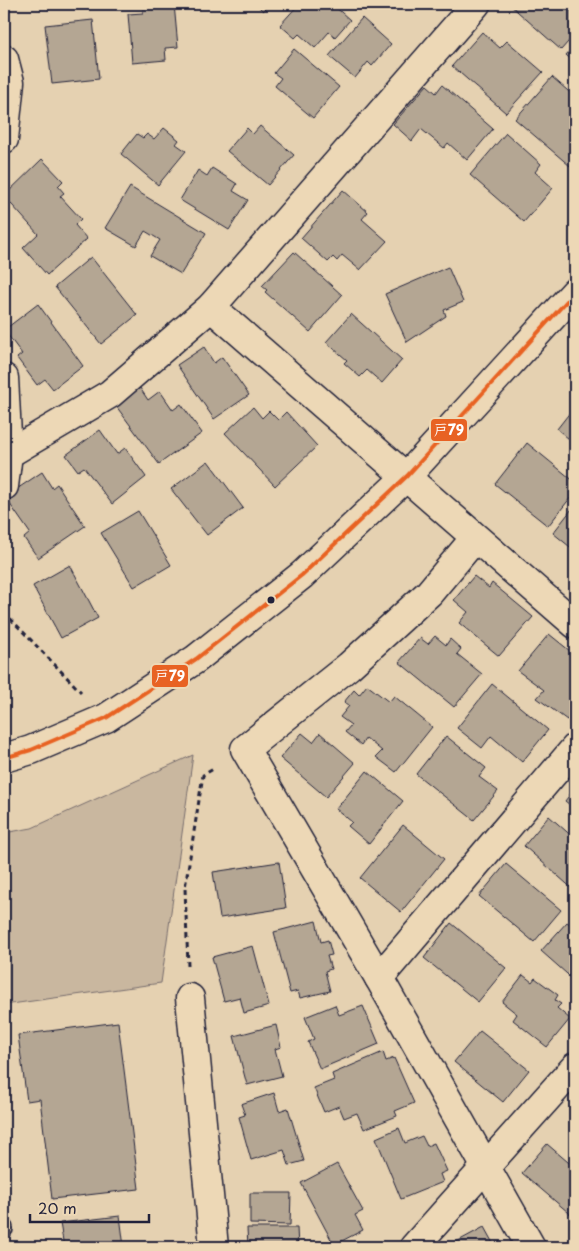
<svg xmlns="http://www.w3.org/2000/svg" width="579" height="1251" viewBox="0 0 579 1251" font-family="'Playpen Sans','Klee One',sans-serif">
<style>
.green{fill:#c9b79f;stroke:#766c6d}
.building{fill:#b4a693;stroke:#22223b}
.lines{fill:none;stroke-linecap:round;stroke-linejoin:round}
.service-casing{stroke:#22223b;stroke-width:20}
.minor-casing{stroke:#22223b;stroke-width:31}
.tertiary-casing{stroke:#22223b;stroke-width:31}
.path{stroke:#22223b;stroke-width:3;stroke-dasharray:5 4;stroke-linecap:butt}
.service{stroke:#edd8b6;stroke-width:16}
.minor{stroke:#edd8b6;stroke-width:28}
.tertiary{stroke:#edd8b6;stroke-width:28}
.bus-1-casing{stroke:#edd8b6;stroke-width:8}
.bus-1{stroke:#e86223;stroke-width:4}
.bus-dot{fill:#22223b;stroke:#edd8b6;stroke-width:2}
.line-badge{stroke:#edd8b6;stroke-width:2}
.badge-label{font-size:14px;text-anchor:middle;font-weight:bold;fill:#fff}
</style>
<rect width="100%" height="100%" fill="#e5d1b1"/>
<filter id="ink" filterUnits="userSpaceOnUse"><feTurbulence type="fractalNoise" baseFrequency=".02" numOctaves="2"/><feDisplacementMap in="SourceGraphic" scale="10" xChannelSelector="R" yChannelSelector="G"/><feConvolveMatrix kernelMatrix="1 2 1 2 8 2 1 2 1" color-interpolation-filters="sRGB"/></filter>
<g filter="url(#ink)">
<!-- green -->
<polygon class="green" points="193,755 161,983 4,1005 4,833 32,828"/>
<!-- building -->
<g class="building">
<polygon points="142,4 174,4 178,47 165,48 166,60 132,63 128,14 143,13"/>
<polygon points="256,4 270,4 263,11"/>
<polygon points="299,4 332,4 350,20 335,37 329,32 315,48 299,34 295,38 280,25"/>
<polygon points="509,4 575,4 575,34 561,50"/>
<polygon points="362,18 391,44 372,66 368,62 355,78 329,56"/>
<polygon points="93,20 99,79 52,84 45,25"/>
<polygon points="482,32 500,48 507,41 543,72 506,113 452,66"/>
<polygon points="575,45 575,63 566,55"/>
<polygon points="294,49 339,87 313,118 275,86 281,78 274,73"/>
<polygon points="552,77 575,97 575,160 570,166 515,119"/>
<polygon points="427,85 436,93 442,85 493,129 467,160 448,143 444,148 421,129 412,141 393,124"/>
<polygon points="260,126 294,155 268,185 227,151 247,128 253,134"/>
<polygon points="164,128 179,140 176,144 186,151 158,185 121,154 137,134 143,138 147,134 154,139"/>
<polygon points="506,133 541,164 535,172 553,188 524,222 470,175"/>
<polygon points="42,159 63,181 58,186 64,193 60,196 81,219 75,225 87,239 47,275 23,248 38,234 4,196"/>
<polygon points="212,168 237,184 233,191 248,200 229,230 180,200 198,170 207,176"/>
<polygon points="130,187 206,233 181,274 150,256 160,240 145,231 136,246 105,228"/>
<polygon points="343,190 368,212 362,219 387,241 360,270 342,255 337,261 333,257 328,262 301,238"/>
<polygon points="294,252 342,295 310,332 265,292 267,290 262,286"/>
<polygon points="91,257 137,315 101,344 55,287"/>
<polygon points="448,267 463,302 444,310 446,316 407,342 385,294"/>
<polygon points="38,304 83,366 53,389 45,379 37,385 17,358 22,354 4,330"/>
<polygon points="351,314 402,360 382,383 367,370 360,377 344,363 347,360 326,342"/>
<polygon points="204,347 214,363 222,357 249,395 214,419 177,365"/>
<polygon points="140,388 148,400 160,391 173,410 181,404 202,433 159,464 116,406"/>
<polygon points="575,406 575,444 557,429"/>
<polygon points="253,407 262,418 269,411 278,420 286,412 317,446 275,486 225,433"/>
<polygon points="100,430 117,454 125,448 146,477 112,504 84,467 78,471 66,455"/>
<polygon points="527,443 575,482 575,492 548,526 495,484"/>
<polygon points="208,461 243,508 207,535 171,489"/>
<polygon points="42,472 52,488 57,484 85,526 38,558 24,538 30,533 5,497"/>
<polygon points="575,505 575,551 553,533"/>
<polygon points="138,511 171,565 134,587 101,533"/>
<polygon points="70,565 98,618 61,638 33,586"/>
<polygon points="474,576 489,588 492,583 533,617 499,656 459,623 468,612 454,600"/>
<polygon points="549,634 575,655 575,709 567,720 537,698 544,690 518,671"/>
<polygon points="435,636 446,645 450,639 461,649 457,654 482,674 454,707 399,662 420,638 428,644"/>
<polygon points="492,684 548,730 522,762 491,736 482,748 457,728"/>
<polygon points="367,685 389,702 394,696 432,727 396,772 376,757 382,751 366,738 361,745 345,732 351,725 340,717 349,706 344,702 354,690 359,695"/>
<polygon points="302,733 313,742 320,733 355,763 326,797 280,758"/>
<polygon points="446,736 486,768 479,777 498,791 474,820 416,774"/>
<polygon points="367,771 403,801 369,844 348,826 352,822 336,809"/>
<polygon points="575,788 575,809 565,801"/>
<polygon points="549,816 575,839 575,891 524,846"/>
<polygon points="403,825 444,859 401,912 360,878"/>
<polygon points="279,862 286,908 220,918 213,872"/>
<polygon points="506,864 561,910 534,942 479,896"/>
<polygon points="316,921 321,942 328,940 332,955 327,956 331,969 325,971 330,991 300,998 298,991 290,993 274,932"/>
<polygon points="567,922 575,928 575,981 541,951"/>
<polygon points="451,923 506,968 478,1002 424,958"/>
<polygon points="253,946 269,1006 244,1013 240,997 224,1001 212,957"/>
<polygon points="523,975 532,982 535,978 558,995 555,1000 561,1004 557,1008 570,1019 547,1047 513,1020 517,1014 502,1002"/>
<polygon points="335,1005 339,1015 363,1006 379,1044 320,1069 308,1042 314,1039 305,1017"/>
<polygon points="118,1022 139,1189 52,1199 40,1099 27,1101 18,1035"/>
<polygon points="276,1025 281,1047 275,1049 282,1076 247,1085 234,1036"/>
<polygon points="480,1031 529,1070 503,1102 454,1062"/>
<polygon points="383,1052 386,1061 394,1058 414,1103 395,1111 397,1116 364,1129 357,1113 344,1118 339,1106 324,1112 314,1088 334,1080 332,1074"/>
<polygon points="274,1093 279,1111 288,1108 304,1161 289,1165 284,1150 251,1160 239,1117 245,1115 241,1104"/>
<polygon points="399,1128 405,1143 422,1136 427,1146 434,1143 447,1171 440,1174 443,1182 401,1199 376,1138"/>
<polygon points="547,1144 575,1168 575,1218 522,1173"/>
<polygon points="337,1164 363,1211 355,1215 363,1230 334,1245 301,1183"/>
<polygon points="250,1193 291,1193 290,1225 250,1224"/>
<polygon points="120,1216 124,1247 64,1247 60,1223"/>
<polygon points="484,1227 495,1247 450,1247 449,1246"/>
<polygon points="247,1228 297,1228 298,1247 248,1247"/>
</g>
<g class="lines">
<defs>
<polyline id="service" points="4,1229 4,1228"/>
<g id="minor">
<polyline points="4,59 10,82 4,139"/>
<polyline points="211,307 575,624"/>
<polyline points="4,378 8,454 4,486"/>
<polyline points="8,454 110,394 211,307 476,4"/>
<polyline points="475,538 429,593 349,666 245,749 379,978 531,1247"/>
<polyline points="379,978 575,748"/>
<polyline points="190,998 214,1247"/>
<polyline points="414,1247 575,1067"/>
</g>
<polyline id="tertiary" points="4,758 31,750 106,718 196,659 302,575 407,476 575,292"/>
</defs>
<!-- service casing -->
<use href="#service" class="service-casing"/>
<!-- minor casing -->
<use href="#minor" class="minor-casing"/>
<!-- tertiary casing -->
<use href="#tertiary" class="tertiary-casing"/>
<!-- path -->
<g class="path">
<polyline points="4,612 81,692"/>
<polyline points="188,966 185,888 203,775 215,768"/>
</g>
<!-- service -->
<use href="#service" class="service"/>
<!-- minor -->
<use href="#minor" class="minor"/>
<!-- tertiary -->
<use href="#tertiary" class="tertiary"/>
<defs>
<polyline id="bus-1" points="4,758 31,750 106,718 196,659 302,575 407,476 575,292"/>
</defs>
<!-- bus-1 casing -->
<use href="#bus-1" class="bus-1-casing"/>
<!-- bus-1 -->
<use href="#bus-1" class="bus-1"/>
</g>
</g>
<!-- markers -->
<circle class="bus-dot" cx="271" cy="600" r="4.5"/>
<g class="line-badge">
<rect x="430" y="418" width="38" height="24" rx="5" fill="#e86223"/>
<rect x="151" y="664" width="38" height="24" rx="5" fill="#e86223"/>
</g>
<g class="badge-label">
<text x="449" y="435">戸79</text>
<text x="170" y="681">戸79</text>
</g>
<!-- margin -->
<rect width="579" height="1251" fill="none" stroke="#edd8b6" stroke-width="20"/>
<rect x="10" y="10" width="559" height="1231" fill="none" stroke="#22223b" stroke-width="2" filter="url(#ink)"/>
<!-- scale -->
<path d="M30 1214v8h119v-8" fill="none" stroke="#22223b" stroke-width="2.5"/>
<text x="38" y="1214" font-size="15" fill="#22223b" stroke="#edd8b6" stroke-width="4" paint-order="stroke">20 m</text>
</svg>
